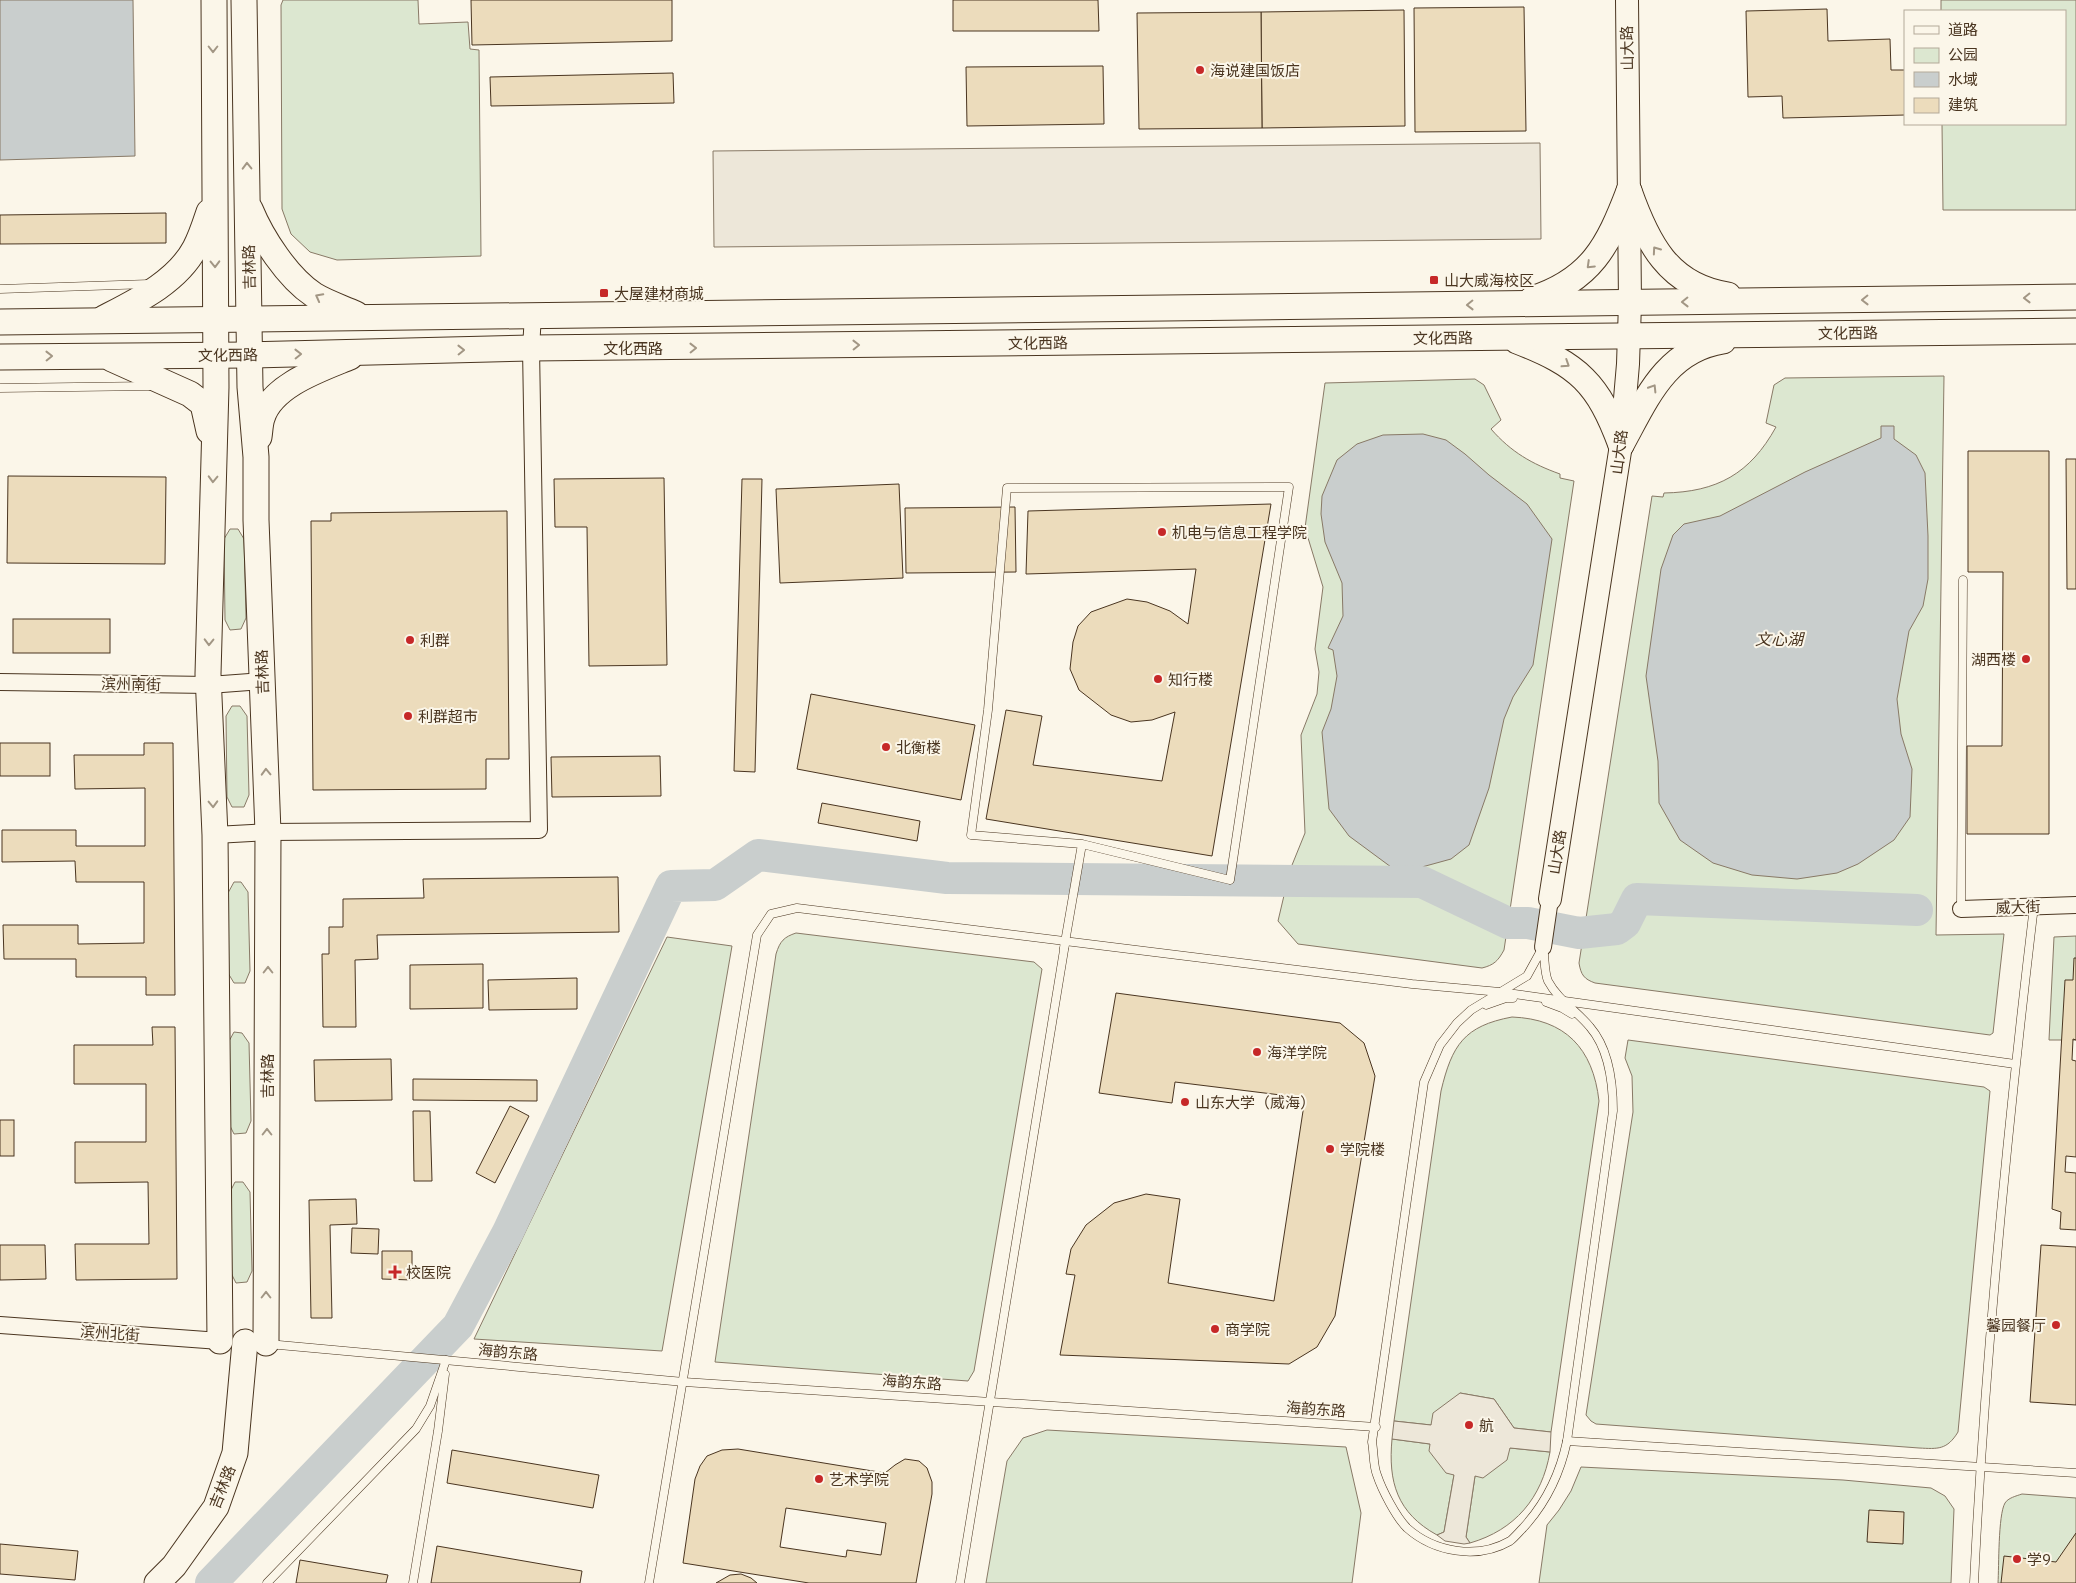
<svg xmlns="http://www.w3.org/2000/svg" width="2076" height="1583" viewBox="0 0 2076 1583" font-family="'IBM Plex Sans','Noto Sans SC',sans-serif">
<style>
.green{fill:#dce7d0;stroke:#887966}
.parking{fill:#ede7d9;stroke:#887966}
.water{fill:#c9cecd;stroke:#887966}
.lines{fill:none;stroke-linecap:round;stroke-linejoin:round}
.river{stroke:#c9cecd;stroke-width:32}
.building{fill:#ecdcbc;stroke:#4a3520;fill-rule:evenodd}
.service-casing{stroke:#4a3520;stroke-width:9}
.minor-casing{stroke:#4a3520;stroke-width:18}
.secondary-casing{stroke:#4a3520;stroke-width:24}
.primary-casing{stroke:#4a3520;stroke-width:27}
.service{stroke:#fbf6e9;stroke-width:8}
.minor{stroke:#fbf6e9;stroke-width:16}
.secondary{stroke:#fbf6e9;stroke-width:22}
.primary{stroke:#fbf6e9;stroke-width:25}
.oneway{stroke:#a29684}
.poi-dot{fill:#c62828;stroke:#fbf6e9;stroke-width:2}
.labels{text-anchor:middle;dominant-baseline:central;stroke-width:4;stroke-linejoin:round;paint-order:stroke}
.street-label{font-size:15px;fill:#4a3520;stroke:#fbf6e9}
.poi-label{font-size:15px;fill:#4a3520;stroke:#fbf6e9;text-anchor:start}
.water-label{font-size:16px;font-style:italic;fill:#4a3520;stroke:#fbf6e9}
</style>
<rect width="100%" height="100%" fill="#fbf6e9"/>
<!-- green -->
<g class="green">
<polygon points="283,0 418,0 419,24 468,22 470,49 479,50 481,256 337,260 310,252 291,234 282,209 281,5"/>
<polygon points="1941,0 2076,0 2076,210 1943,210 1942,124 2065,124 2065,11 1941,11"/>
<path d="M1944 376 1936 935 2004 934 1993 1033 1990 1035 1595 983C1584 979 1581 975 1579 963L1652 496 1663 497 1664 493C1717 492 1750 474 1776 427L1766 423 1774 385 1785 378Z"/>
<path d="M1475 379 1484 385 1501 420 1491 429C1511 452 1532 464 1560 474V478L1574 481 1504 950C1498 961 1494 965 1482 968L1298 944 1278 921 1290 870 1305 833 1301 735 1317 694 1319 672 1315 649 1323 587 1305 528 1325 383Z"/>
<polygon points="230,529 238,529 244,539 246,618 241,629 230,630 225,620 224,539"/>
<polygon points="232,706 240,706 247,716 249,795 244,807 232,807 227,797 226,716"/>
<polygon points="234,882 241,882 248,892 250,971 245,983 234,983 228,973 228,893"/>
<path d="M796 933 1034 962 1042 969 974 1371 968 1381 715 1362 776 954C780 941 784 937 796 933Z"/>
<polygon points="2076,936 2076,1040 2049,1040 2054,937"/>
<polygon points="667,937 732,946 662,1351 474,1339"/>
<path d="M1512 1017C1565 1019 1593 1048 1599 1101L1551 1432 1514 1428 1494 1399 1460 1393 1431 1425 1394 1421 1441 1091C1452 1045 1464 1026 1512 1017Z"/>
<polygon points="234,1032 242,1033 249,1043 251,1121 246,1133 234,1134 229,1124 228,1043"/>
<path d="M1628 1040 1984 1087 1990 1091 1958 1432C1947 1450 1938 1449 1919 1448L1596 1424 1591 1421 1586 1415 1633 1112 1632 1076 1625 1058Z"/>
<polygon points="235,1182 243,1182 250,1192 252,1271 247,1282 236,1283 231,1273 230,1192"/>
<polygon points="1047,1430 1346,1447 1361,1513 1352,1583 986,1583 1007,1461 1023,1438"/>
<path d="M1392 1439 1430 1444 1454 1475 1444 1532 1437 1535C1397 1513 1388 1482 1392 1439Z"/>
<path d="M1510 1448 1550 1452C1542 1498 1515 1530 1470 1543L1466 1537 1475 1476Z"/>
<polygon points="1581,1467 1843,1480 1931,1488 1945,1496 1954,1509 1951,1583 1539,1583 1547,1525 1559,1510 1571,1491"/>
<path d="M2022 1494 2076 1498V1583H1998C1999 1567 1998 1515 2005 1503 2008 1498 2016 1496 2022 1494Z"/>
</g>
<!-- parking -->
<g class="parking">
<polygon points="1540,143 1541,239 714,247 713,151"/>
<polygon points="1460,1393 1494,1399 1514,1428 1551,1432 1550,1452 1510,1448 1507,1460 1483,1478 1475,1476 1466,1537 1470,1543 1464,1544 1445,1541 1437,1535 1444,1532 1454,1475 1446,1473 1429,1451 1430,1444 1392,1439 1394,1421 1431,1425 1433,1413"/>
</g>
<!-- water -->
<g class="water">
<polygon points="0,0 133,0 135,156 0,160"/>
<polygon points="1881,426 1894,426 1894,439 1916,455 1925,473 1928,536 1928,579 1923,606 1909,631 1897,699 1901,734 1912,769 1910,817 1894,840 1858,864 1837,873 1797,879 1752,875 1713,863 1680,840 1659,803 1658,761 1646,676 1661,569 1673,535 1684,524 1720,516 1805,472 1881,438"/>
<polygon points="1423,434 1446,440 1465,454 1489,475 1527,504 1552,539 1533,665 1513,697 1504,719 1489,788 1469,845 1451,859 1411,870 1391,867 1349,836 1329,809 1322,732 1331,709 1337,676 1333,650 1328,648 1343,616 1342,583 1325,542 1321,514 1322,496 1337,460 1357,444 1383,435"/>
</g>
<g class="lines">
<!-- river -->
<polyline class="river" points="211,1583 458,1326 508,1232 671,886 715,885 758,855 947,878 1422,882 1508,923 1528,923 1579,933 1617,929 1625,923 1637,899 1917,910"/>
</g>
<!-- building -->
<g class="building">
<polygon points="471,0 672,0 672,41 472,45"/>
<polygon points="953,0 1098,0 1099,31 953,31"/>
<polygon points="1524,7 1526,131 1415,132 1414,8"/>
<polygon points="1827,9 1828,41 1890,39 1891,70 1905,70 1905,115 1783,118 1782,96 1748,97 1746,11"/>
<polygon points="1404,10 1405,126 1262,128 1261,12"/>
<polygon points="1261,12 1262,128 1139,129 1137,13"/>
<polygon points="1103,66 1104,124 967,126 966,67"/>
<polygon points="673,73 674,103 491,106 490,77"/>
<polygon points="166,213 166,243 0,244 0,215"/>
<polygon points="1968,451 2049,451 2049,834 1967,834 1967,746 2002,746 2003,572 1968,572"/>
<polygon points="2066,459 2076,459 2076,589 2067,589"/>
<polygon points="8,476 166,477 165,564 7,563"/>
<polygon points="664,478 667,665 589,666 587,527 555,527 554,479"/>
<polygon points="742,479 762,479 755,772 734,771"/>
<polygon points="899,484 903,578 780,583 776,489"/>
<polygon points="1271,504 1212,856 986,819 1006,710 1042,716 1033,765 1162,781 1175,712 1152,720 1131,722 1111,715 1079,690 1070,669 1073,642 1078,626 1091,612 1127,599 1147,602 1170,611 1188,624 1196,569 1026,574 1028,511"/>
<polygon points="1015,507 1016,572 906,573 905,508"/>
<polygon points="507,511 509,759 486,759 486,789 313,790 311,521 331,521 331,513"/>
<rect x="13" y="619" width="97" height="34"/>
<polygon points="811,694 975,725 961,800 797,769"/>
<rect x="0" y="743" width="50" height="33"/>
<polygon points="144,743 173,743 175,995 146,995 146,977 76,977 76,959 4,959 3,925 78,925 78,944 144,943 144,882 76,882 75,861 2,862 2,830 76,830 76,846 145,846 145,788 75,789 74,755 144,755"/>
<polygon points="660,756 661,796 552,797 551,757"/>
<polygon points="822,803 920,821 917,841 818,823"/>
<polygon points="618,877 619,932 377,935 378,959 355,960 356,1027 323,1027 322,954 329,954 329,927 343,927 343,899 424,898 423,879"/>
<polygon points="2074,958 2076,958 2076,1040 2073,1039 2072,1060 2076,1061 2076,1157 2066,1156 2065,1172 2076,1173 2076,1230 2060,1229 2061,1212 2052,1209 2065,980 2073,980"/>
<polygon points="483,964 483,1008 410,1009 410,965"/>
<polygon points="577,978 577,1009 489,1010 488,980"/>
<polygon points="1116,993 1340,1023 1364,1043 1375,1076 1335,1316 1317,1347 1289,1364 1060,1355 1075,1275 1066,1274 1071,1249 1086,1225 1114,1203 1146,1194 1180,1199 1168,1283 1274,1301 1305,1098 1175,1082 1172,1103 1099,1093"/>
<polygon points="152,1027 175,1027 177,1279 76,1280 75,1244 149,1244 148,1182 75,1183 75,1142 146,1142 146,1084 74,1084 74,1045 153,1045"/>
<polygon points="391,1059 392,1100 315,1101 314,1060"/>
<polygon points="413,1079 537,1080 537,1101 413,1100"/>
<polygon points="510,1106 529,1116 495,1183 476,1173"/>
<polygon points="413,1111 430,1111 432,1181 414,1181"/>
<rect x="0" y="1120" width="14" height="36"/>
<polygon points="356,1199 357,1224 330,1225 332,1318 311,1318 309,1200"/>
<polygon points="352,1228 379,1229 378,1254 351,1253"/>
<polygon points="0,1245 45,1245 46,1279 0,1280"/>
<polygon points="2041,1245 2076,1247 2076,1405 2030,1402"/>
<polygon points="382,1251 412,1251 412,1280 382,1279"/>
<path d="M738 1449 885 1473 895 1465 905 1459 919 1461 927 1468 932 1482V1494L916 1583H809L683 1563 695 1479 700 1466 707 1456 722 1450ZM786 1508 886 1523 881 1555 847 1550 846 1557 780 1547Z"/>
<polygon points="452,1450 599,1475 593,1508 447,1483"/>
<polygon points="1869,1510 1904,1512 1903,1544 1867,1542"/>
<polygon points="2076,1533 2076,1583 2001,1583 2004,1556 2056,1562"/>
<polygon points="0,1544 78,1551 75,1580 0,1574"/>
<polygon points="437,1546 582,1571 580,1583 431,1583"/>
<polygon points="300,1560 388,1575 386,1583 296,1583"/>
<polygon points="741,1574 751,1578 757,1583 716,1583 730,1575"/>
</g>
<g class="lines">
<defs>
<g id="service">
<polyline points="0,289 149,284"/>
<polyline points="0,388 151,386"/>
<polyline points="1961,909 1963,580"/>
<path d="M1543 947C1545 957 1544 972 1548 981 1558 1000 1577 1011 1590 1027 1609 1049 1613 1082 1613 1111L1567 1441C1560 1474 1546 1503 1523 1528 1519 1532 1514 1538 1510 1541 1477 1560 1434 1552 1407 1528 1396 1517 1382 1490 1377 1475 1373 1465 1374 1452 1372 1442L1424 1082 1440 1045 1457 1023 1471 1010 1527 976Z"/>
<polyline points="1064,948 1082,844 971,835 988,710 1007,488 1289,487 1230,880 1082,844"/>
<polyline points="1546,1002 1562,1008 1572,1014"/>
<polyline points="1486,1005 1506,998 1513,998"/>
<polyline points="268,1344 684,1382 1376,1427"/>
<polyline points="1567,1441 2076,1473"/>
<polyline points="267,1583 416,1429 430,1406 446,1360"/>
<polyline points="413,1583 438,1431 445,1374"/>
<polyline points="649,1583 757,935 771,914 797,908 1412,984 1500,992 2015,1064"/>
<polyline points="960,1583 1065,944"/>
<path d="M1974 1583C1985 1357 2007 1131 2034 906"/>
</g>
<g id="minor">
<polyline points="0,682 209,685 262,681"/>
<polyline points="215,835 268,832 539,830 531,348 533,315"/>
<polyline points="1961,909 2076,905"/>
<polyline points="1543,947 1550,899"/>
<polyline points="0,1325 220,1341"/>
</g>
<polyline id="secondary" points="1550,899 1621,445 1628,364 1630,303 1627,0"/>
<g id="primary">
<polyline points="214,0 216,387 208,674 215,835 220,1341"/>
<polyline points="244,0 250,387 256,457 256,520 268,832 266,1343"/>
<path d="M1629 191C1647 242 1668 286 1728 295"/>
<path d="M250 209C262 238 287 277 314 295 327 303 343 308 356 314"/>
<path d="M1532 299C1591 280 1608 246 1629 191"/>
<path d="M104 318C137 301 177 282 195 248 201 237 205 224 209 212"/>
<polyline points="0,322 2076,297"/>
<path d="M1517 341C1579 365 1598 383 1621 445"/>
<polyline points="0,357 249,355 531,348 2076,331"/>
<polyline points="112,359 190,394 203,404 209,431"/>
<path d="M259 437C260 431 260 424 262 418 272 385 321 369 350 357"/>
<path d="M1621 445C1646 400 1665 350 1723 341"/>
<polyline points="157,1583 174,1566 216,1507 235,1453 245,1342"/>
</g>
</defs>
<!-- service casing -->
<use href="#service" class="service-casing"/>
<!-- minor casing -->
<use href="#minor" class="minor-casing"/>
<!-- secondary casing -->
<use href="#secondary" class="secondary-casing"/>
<!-- primary casing -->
<use href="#primary" class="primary-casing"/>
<!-- service -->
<use href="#service" class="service"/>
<!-- minor -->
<use href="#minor" class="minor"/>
<!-- secondary -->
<use href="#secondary" class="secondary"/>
<!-- primary -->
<use href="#primary" class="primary"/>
</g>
<!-- one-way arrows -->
<defs><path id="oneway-chevron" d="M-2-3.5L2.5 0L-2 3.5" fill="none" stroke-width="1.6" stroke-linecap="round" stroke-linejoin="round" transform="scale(1.25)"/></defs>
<g class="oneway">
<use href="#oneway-chevron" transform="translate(213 49) rotate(90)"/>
<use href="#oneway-chevron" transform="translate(247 166) rotate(-91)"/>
<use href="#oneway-chevron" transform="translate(1656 250) rotate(-125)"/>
<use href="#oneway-chevron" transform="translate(215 264) rotate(89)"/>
<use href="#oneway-chevron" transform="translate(1590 265) rotate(136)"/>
<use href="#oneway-chevron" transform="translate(319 297) rotate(-152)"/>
<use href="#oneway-chevron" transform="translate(2027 298) rotate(179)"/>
<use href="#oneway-chevron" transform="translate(1865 300) rotate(179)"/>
<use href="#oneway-chevron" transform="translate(1685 302) rotate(179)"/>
<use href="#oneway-chevron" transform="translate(1470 305) rotate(179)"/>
<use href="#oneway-chevron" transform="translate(856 345) rotate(-1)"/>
<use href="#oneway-chevron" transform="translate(693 348) rotate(-1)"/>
<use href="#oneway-chevron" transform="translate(461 350) rotate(-1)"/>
<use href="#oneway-chevron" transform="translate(298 354) rotate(-1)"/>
<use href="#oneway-chevron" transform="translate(49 356) rotate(-1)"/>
<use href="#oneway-chevron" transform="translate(1566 364) rotate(33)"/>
<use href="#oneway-chevron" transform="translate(1653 388) rotate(-58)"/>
<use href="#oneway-chevron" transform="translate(213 479) rotate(92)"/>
<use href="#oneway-chevron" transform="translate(209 642) rotate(91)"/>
<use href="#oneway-chevron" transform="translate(266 772) rotate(-92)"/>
<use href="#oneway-chevron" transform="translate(213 804) rotate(88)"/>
<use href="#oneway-chevron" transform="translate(268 970) rotate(-90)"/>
<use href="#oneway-chevron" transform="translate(267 1132) rotate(-90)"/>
<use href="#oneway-chevron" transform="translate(266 1295) rotate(-90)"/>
</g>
<!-- markers -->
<g class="poi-dot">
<circle cx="1200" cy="70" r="5"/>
<rect x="1429" y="275" width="10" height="10" rx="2.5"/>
<rect x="599" y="288" width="10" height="10" rx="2.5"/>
<circle cx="1162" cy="532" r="5"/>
<circle cx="410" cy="640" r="5"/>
<circle cx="2026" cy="659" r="5"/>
<circle cx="1158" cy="679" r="5"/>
<circle cx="408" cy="716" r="5"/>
<circle cx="886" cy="747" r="5"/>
<circle cx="1257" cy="1052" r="5"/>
<circle cx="1185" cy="1102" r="5"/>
<circle cx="1330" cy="1149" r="5"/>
<path d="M392.5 1264.5h5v5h5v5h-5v5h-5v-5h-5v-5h5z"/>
<circle cx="2056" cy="1325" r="5"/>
<circle cx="1215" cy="1329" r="5"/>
<circle cx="1469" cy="1425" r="5"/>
<circle cx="819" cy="1479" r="5"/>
<circle cx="2017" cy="1559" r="5"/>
</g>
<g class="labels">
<!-- street labels -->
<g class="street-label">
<text transform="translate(1627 48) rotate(-91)">山大路</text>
<text transform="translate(249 267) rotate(-91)">吉林路</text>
<text transform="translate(1848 333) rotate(-1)">文化西路</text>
<text transform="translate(1443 338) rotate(-1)">文化西路</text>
<text transform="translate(1038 343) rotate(-1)">文化西路</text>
<text x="633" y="348">文化西路</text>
<text transform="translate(228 355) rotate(-1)">文化西路</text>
<text transform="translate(1619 452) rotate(-83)">山大路</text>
<text transform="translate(262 672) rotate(-92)">吉林路</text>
<text transform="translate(131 684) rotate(1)">滨州南街</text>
<text transform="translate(1557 852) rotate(-81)">山大路</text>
<text transform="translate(2018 907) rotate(-2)">威大街</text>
<text transform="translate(267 1076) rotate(-90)">吉林路</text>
<text transform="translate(110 1333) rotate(4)">滨州北街</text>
<text transform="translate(508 1352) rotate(5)">海韵东路</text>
<text transform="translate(912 1382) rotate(4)">海韵东路</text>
<text transform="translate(1316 1409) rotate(4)">海韵东路</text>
<text transform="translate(222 1487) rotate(-68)">吉林路</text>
</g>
<!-- poi labels -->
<g class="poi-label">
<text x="1210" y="70">海说建国饭店</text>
<text x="1444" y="280">山大威海校区</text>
<text x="614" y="293">大屋建材商城</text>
<text x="1172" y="532">机电与信息工程学院</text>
<text x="420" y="640">利群</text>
<text x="2016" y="659" text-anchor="end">湖西楼</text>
<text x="1168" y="679">知行楼</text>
<text x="418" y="716">利群超市</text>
<text x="896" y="747">北衡楼</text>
<text x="1267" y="1052">海洋学院</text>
<text x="1195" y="1102">山东大学（威海）</text>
<text x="1340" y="1149">学院楼</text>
<text x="406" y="1272">校医院</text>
<text x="2046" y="1325" text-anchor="end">馨园餐厅</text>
<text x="1225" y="1329">商学院</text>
<text x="1479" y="1425">航</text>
<text x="829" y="1479">艺术学院</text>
<text x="2027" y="1559">学9</text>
</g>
<!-- water labels -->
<g class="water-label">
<text x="1779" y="639">文心湖</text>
</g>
</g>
<!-- legend -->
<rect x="1904" y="10" width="162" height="115" fill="#fbf6e9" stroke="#b4a999"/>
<rect x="1914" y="26" width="25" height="8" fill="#fbf6e9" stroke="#b4a999"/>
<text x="1948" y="35" font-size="15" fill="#4a3520">道路</text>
<rect x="1914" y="48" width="25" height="15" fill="#dce7d0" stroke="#b4a999"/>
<text x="1948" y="60" font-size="15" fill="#4a3520">公园</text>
<rect x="1914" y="72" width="25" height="15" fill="#c9cecd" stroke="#b4a999"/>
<text x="1948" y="85" font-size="15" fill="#4a3520">水域</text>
<rect x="1914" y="98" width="25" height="15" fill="#ecdcbc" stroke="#b4a999"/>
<text x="1948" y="110" font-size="15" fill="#4a3520">建筑</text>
</svg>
